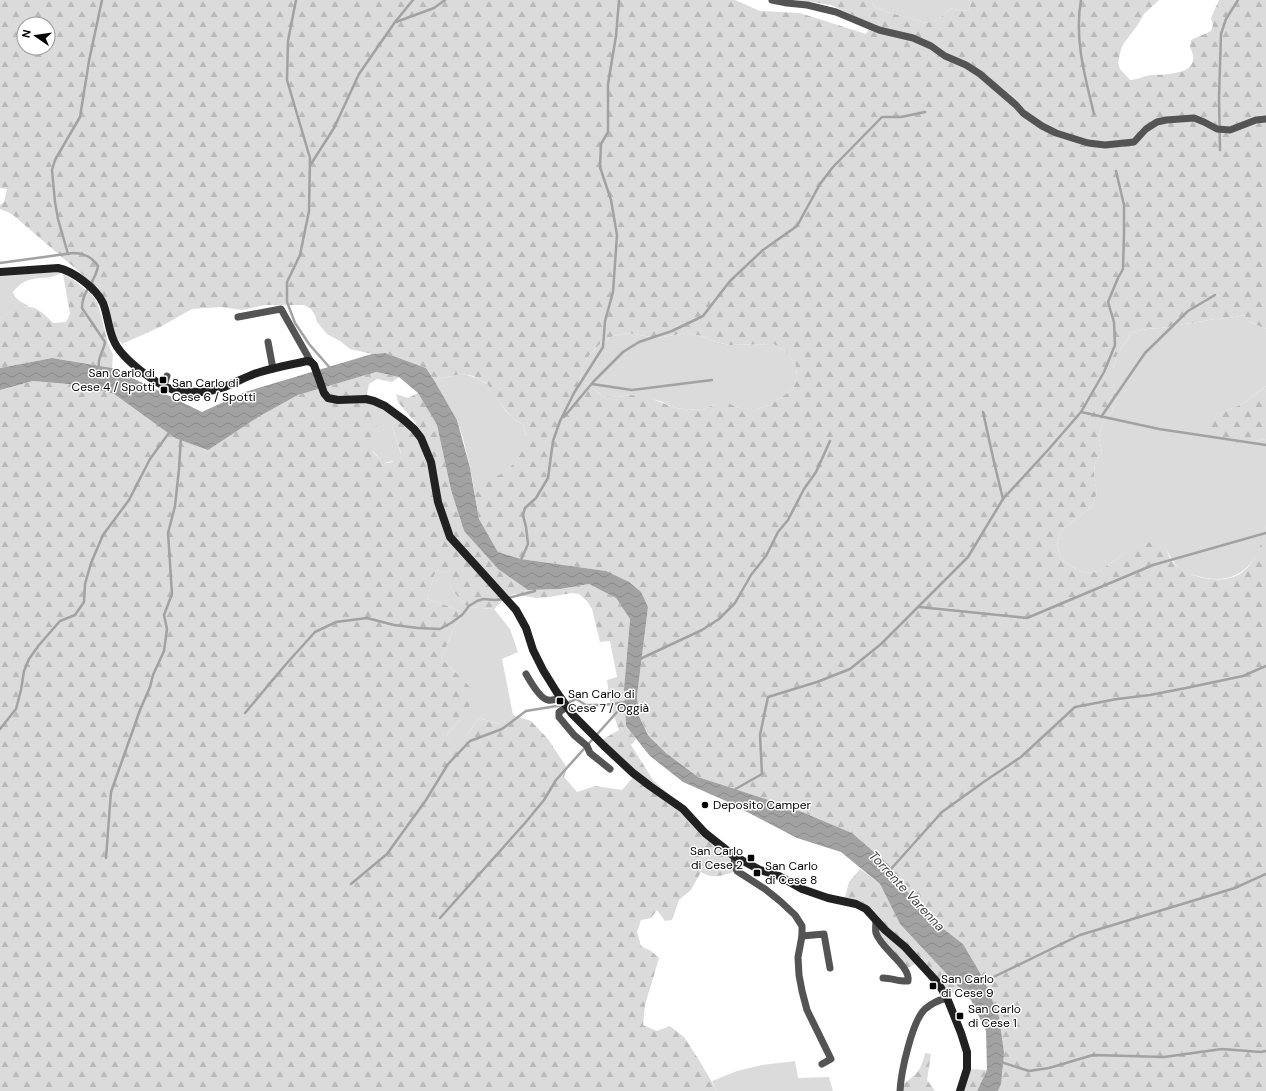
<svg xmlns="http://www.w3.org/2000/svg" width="1266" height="1091" viewBox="0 0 1266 1091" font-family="'DM Sans',sans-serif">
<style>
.green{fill:#dbdbdb}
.forest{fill:url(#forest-firs);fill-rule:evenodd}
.water{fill:url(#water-waves)}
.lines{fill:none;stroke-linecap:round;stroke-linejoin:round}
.stream{stroke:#a2a2a2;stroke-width:2.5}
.street{stroke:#545454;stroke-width:7}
.secondary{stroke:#212121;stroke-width:8}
.poi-dot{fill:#000;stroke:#fff;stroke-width:1.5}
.labels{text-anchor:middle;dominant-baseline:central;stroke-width:3;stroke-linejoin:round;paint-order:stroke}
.poi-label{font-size:12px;fill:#000;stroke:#fff;text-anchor:start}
.water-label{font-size:13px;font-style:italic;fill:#434343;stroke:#fff}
</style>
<defs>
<pattern id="forest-firs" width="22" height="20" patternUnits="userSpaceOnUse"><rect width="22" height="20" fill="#dbdbdb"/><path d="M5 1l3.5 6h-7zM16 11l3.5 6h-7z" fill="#bababa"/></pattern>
<pattern id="water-waves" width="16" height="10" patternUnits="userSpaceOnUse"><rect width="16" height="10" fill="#a2a2a2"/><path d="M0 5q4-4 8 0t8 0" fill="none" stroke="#8a8a8a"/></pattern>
</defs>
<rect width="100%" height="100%" fill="#fff"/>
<!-- green -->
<g class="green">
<path d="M871 0H969L971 4 968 10 962 11 951 8C941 17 937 24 922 22L881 10 875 7Z"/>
<path d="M59 271 60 274C42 282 29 272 13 292 15 300 22 302 29 306L0 318V275Z"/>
<path d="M1244 315 1250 322 1266 329V386L1242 404 1215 415 1242 443 1266 439C1266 459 1266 478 1266 497 1266 506 1266 516 1266 525 1263 558 1241 585 1206 578 1180 573 1175 568 1164 544L1124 554 1099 571 1085 573 1072 567 1061 559 1057 545 1060 532 1093 505 1097 492 1094 478 1095 463 1102 452 1099 438 1102 423 1112 412 1116 399 1113 384V369L1117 355 1132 332 1147 329 1161 328 1215 319 1230 318Z"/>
<polygon points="628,333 657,338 687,333 702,336 716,342 730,345 774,344 785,351 795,362 797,376 793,389 770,405 757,409 743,409 730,404 716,404 703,409 687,410 673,407 660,401 632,395 617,397 603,396 580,379 583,365 591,353 601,343 613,336"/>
<path d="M461 374C475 376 488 382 496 394 498 398 500 402 502 406 508 414 515 420 523 425 524 430 527 436 526 441 522 461 505 477 484 479 480 480 476 478 472 477L463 438 457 420 434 380Z"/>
<polygon points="366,399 400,417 392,426 401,454 399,460 383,463 373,451"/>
<polygon points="436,570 448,573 451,589 467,607 494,609 510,629 518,652 502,659 513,715 501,724 478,718 468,734 452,744 447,734 460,720 455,672 441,658 455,626 464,613 448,606 427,599"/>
<polygon points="795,1061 798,1078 829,1077 833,1091 717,1091 712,1081 737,1071 762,1065"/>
</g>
<!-- forest -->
<g class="forest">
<path d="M0 0H735L760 11 800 13 866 34 872 24 831 5 797 0H871L875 7 881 10 922 22C937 24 941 17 951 8L962 11 968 10 971 4 969 0H1159L1144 14 1137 26 1124 43 1121 49 1118 63 1120 69 1130 80C1137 80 1143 76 1151 75 1168 74 1204 75 1190 47L1191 40C1198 36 1204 35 1211 31L1213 25 1211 18 1219 0H1266V329L1250 322 1244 315 1230 318 1215 319 1161 328 1147 329 1132 332 1117 355 1113 369V384L1116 399 1112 412 1102 423 1099 438 1102 452 1095 463 1094 477 1097 492 1093 505 1060 532 1057 545 1061 559 1072 567 1085 573 1099 571 1124 554 1150 542 1164 544C1167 549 1168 556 1172 561 1184 577 1220 585 1238 575 1256 565 1262 544 1266 525V1091H998L1001 1084 963 944 923 913 888 864 852 833 790 807 698 777 666 753 648 734 639 716 637 696 648 607 606 571 521 559 498 552 479 519 472 477C493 481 508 474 520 455 522 451 526 443 526 438 526 434 524 429 523 425L512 417 502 406 495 393 486 383 473 376 461 374 434 380 426 368 385 353 372 354 350 349 340 341 327 334 317 322 315 315 311 309 304 305H265L242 310 221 307 192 309 160 327 122 344 114 334 109 305 98 288 13 215 8 212 0 209V205L4 202 7 189 0 188ZM24 24H48V48H24ZM628 333 657 338 687 333 702 336 716 342 730 345 774 344 785 351 795 362 797 376 793 389 770 405 757 409H743L730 404H716L703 409 687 410 673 407 647 397 632 395 617 397 603 396 580 379 583 365 591 353 601 343 613 336Z"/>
<path d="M63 274 75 281 93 296 98 304 108 343 113 355 112 368 52 358 0 368V318C28 306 30 299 53 323L66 322 70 314Z"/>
<path d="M376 372 399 377 392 382 377 379 369 384 366 399 376 424 379 439 373 452 383 463H389L399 459 401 453 392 426 400 417 414 428 417 426 415 422 398 402 396 394 408 398 418 393 437 425 451 490 464 531 498 569 528 590 560 589 589 584 616 598 630 619 624 689 626 726 636 739 631 745 653 780 734 856 737 871C724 875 713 880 701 872L691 890 679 900 672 920 665 921 657 910 651 918 641 920 637 932 641 946 651 951 659 958 645 1005 643 1025 657 1031 670 1026 684 1037 699 1060 717 1091H0V390L33 381 79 385 114 394 175 438 238 430 260 416 298 395ZM436 570 447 573 451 589 467 607 494 609 505 598 514 594 536 598 549 597 572 593 579 594 587 601 592 609 600 642 610 641 617 677 607 680 611 708 619 730 600 741 635 775 622 790 595 786 577 792 564 777 567 768 548 739 531 721 513 715 500 724 478 718 468 734 452 743 447 734 460 720 474 699 471 688 441 658 455 626 464 613 448 606 427 599Z"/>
<path d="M1266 386V439C1249 442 1230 447 1215 436 1212 433 1209 429 1207 426L1215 415 1242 404Z"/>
<polygon points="860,869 880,884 900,924 960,988 947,996 919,962 906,969 879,940 876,920 866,909 844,901 849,882"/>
<path d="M925 1053 931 1054 927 1080 935 1091H900V1087C915 1075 921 1072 925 1053Z"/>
<polygon points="967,1069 987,1070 977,1091 960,1091"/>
</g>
<!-- water -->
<polygon class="water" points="385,353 426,368 434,380 457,420 470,468 479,519 498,552 521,559 606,571 629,582 641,592 648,607 637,696 639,716 648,735 666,753 698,777 790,807 852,833 888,864 923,913 963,944 984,980 999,1017 1004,1053 1001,1084 998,1091 977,1091 987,1070 986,1031 971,1000 900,924 880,884 841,852 797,838 726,801 683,782 650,756 626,726 624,689 630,619 616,598 589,584 560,589 528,590 498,569 464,531 451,490 437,425 418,393 399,377 376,372 298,395 260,416 208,450 175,438 114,394 79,385 33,381 0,390 0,368 52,358 112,368 202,412 245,392 372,354"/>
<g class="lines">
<!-- stream -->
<g class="stream">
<polyline points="296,0 288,41 287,80 310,158 309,211 300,255 287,282 287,302 295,323 309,344 331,369"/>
<path d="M1081 0C1074 38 1085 77 1094 114"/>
<polyline points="396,22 434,8 445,0"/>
<polyline points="1220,150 1219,98 1221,34 1226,19 1238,0"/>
<polyline points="311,164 334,128 359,74 395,22 413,0"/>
<polyline points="68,254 58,219 55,202 52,170 55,160 80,117 89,61 102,0"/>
<path d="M0 263 73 253C83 253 92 257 98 266 95 284 82 290 82 308L105 342C104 351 97 357 99 367"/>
<polyline points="592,384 632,390 712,380"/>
<polyline points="983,412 994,462 1003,499"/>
<polyline points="1081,412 1159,429 1266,445"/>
<polyline points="564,417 594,381 623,352 639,342 672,331 703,316 730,281 763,250 797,226 820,184 833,167 882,117 901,117 925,112"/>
<polyline points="1101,417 1145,353 1188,311 1215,295"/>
<polyline points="520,562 528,544 526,527 523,515 525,508 536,498 548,478 553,441 560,421 574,393 603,347 605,321 613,292 617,235 611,200 600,167 601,144 608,132 608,84 616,36 619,0"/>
<polyline points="508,598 535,591 534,587"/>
<polyline points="919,607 1027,618 1153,565 1266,533"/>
<polyline points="640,659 702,630 719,619 735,603 751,575 766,556 778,532 788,520 804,489 816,472 830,441"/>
<polyline points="245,713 287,663 315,632 336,622 367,618 394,625 418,628 440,629 451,623 462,615 469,606 477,601 483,599 495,600 503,599"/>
<polyline points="0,729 16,709 21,690 24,671 29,659 39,645 60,621 75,615 84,602 85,584 91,563 103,535 129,500 150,459 171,430"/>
<polyline points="732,791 762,774 760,735 768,697 817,682 850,669 881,644 968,557 1003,499 1048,450 1081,412 1104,372 1115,345 1114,322 1108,302 1118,278 1123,269 1124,234 1124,205 1116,171"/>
<polyline points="106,858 111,792 140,710 150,687 153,675 164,651 167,629 164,615 172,594 168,533 175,506 179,469 181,436"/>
<polyline points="890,870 942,812 985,781 1021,757 1075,707 1117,699 1150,695 1186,688 1243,676 1266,666"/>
<polyline points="351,884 387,854 426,800 448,764 470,741 502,729 526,711 563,705 576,699 586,705 604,705 627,702"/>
<polyline points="440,918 525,823 544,800 556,780 626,702"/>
<polyline points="981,983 1080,935 1235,888 1266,874"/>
<polyline points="1001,1062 1029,1071 1049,1068 1093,1055 1164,1057 1222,1049 1261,1052 1266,1051"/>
</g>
<!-- street -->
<g class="street">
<polyline points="772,0 787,3 807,5 836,12 879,30 913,38 931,46 945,56 966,65 980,74 1016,105 1023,113 1042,126 1056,133 1088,143 1105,145 1134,142 1146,129 1157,122 1166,120 1194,118 1204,122 1217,129 1230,130 1256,120 1266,119"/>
<polyline points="238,317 281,309 311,362"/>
<polyline points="268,342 273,369"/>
<polyline points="164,385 167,376"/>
<path d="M526 674C530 681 540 699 548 700 552 701 557 699 561 698"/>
<polyline points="567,707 559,712 559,717 574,735 587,746 590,753 610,769"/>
<polyline points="734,856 735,866 737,871 765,889 780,901 795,915 802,926 802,936 798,957 799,975 802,991 807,1010 831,1059 822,1064"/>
<path d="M876 920C876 924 875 929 876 933 881 949 911 966 908 981 901 982 891 978 883 978"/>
<polyline points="802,936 824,934 830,968"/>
<path d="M900 1091C901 1072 912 1021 925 1009 932 1003 939 1000 947 998"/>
</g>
<!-- secondary -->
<path class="secondary" d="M0 272 58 268C73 271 96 288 103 303 108 315 108 329 114 341 121 358 156 385 174 390 183 392 193 392 202 392 221 391 236 381 254 374 271 368 289 365 307 361L311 362 314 365 324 393 328 398 338 400 366 399 374 401 385 406 404 420 414 429 421 438 431 462 438 502 450 537 516 610 526 628 533 650 543 670 556 691 572 714 604 746 633 773 650 786 683 809 705 833 734 856 760 870 779 876 802 889 828 898 856 904 866 909 885 930 905 947 938 983 947 998 961 1033 967 1052V1069L960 1091"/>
</g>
<!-- markers -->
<g class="poi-dot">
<rect x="159" y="376" width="8" height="8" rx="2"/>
<rect x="160" y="386" width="8" height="8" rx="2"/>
<rect x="556" y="697" width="8" height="8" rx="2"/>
<circle cx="705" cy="805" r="4"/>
<rect x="747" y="854" width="8" height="8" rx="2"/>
<rect x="753" y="869" width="8" height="8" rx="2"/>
<rect x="929" y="982" width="8" height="8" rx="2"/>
<rect x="956" y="1012" width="8" height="8" rx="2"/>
</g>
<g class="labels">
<!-- poi labels -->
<g class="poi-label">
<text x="155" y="373" text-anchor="end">San Carlo di<tspan x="155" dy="14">Cese 4 / Spotti</tspan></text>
<text x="172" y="383">San Carlo di<tspan x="172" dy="14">Cese 6 / Spotti</tspan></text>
<text x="568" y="694">San Carlo di<tspan x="568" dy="14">Cese 7 / Oggià</tspan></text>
<text x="713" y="805">Deposito Camper</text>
<text x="743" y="851" text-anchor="end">San Carlo<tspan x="743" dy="14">di Cese 2</tspan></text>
<text x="765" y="866">San Carlo<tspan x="765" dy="14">di Cese 8</tspan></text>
<text x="941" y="979">San Carlo<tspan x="941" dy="14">di Cese 9</tspan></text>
<text x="968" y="1009">San Carlo<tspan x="968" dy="14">di Cese 1</tspan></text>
</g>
<!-- water labels -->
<g class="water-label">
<text transform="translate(907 891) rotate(47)">Torrente Varenna</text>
</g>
</g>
<!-- north arrow -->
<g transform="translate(36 36) rotate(283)"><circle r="19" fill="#ffffff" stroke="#999999"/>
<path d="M0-3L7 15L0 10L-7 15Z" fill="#000000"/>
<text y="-6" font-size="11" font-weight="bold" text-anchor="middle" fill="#000000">N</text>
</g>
</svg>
